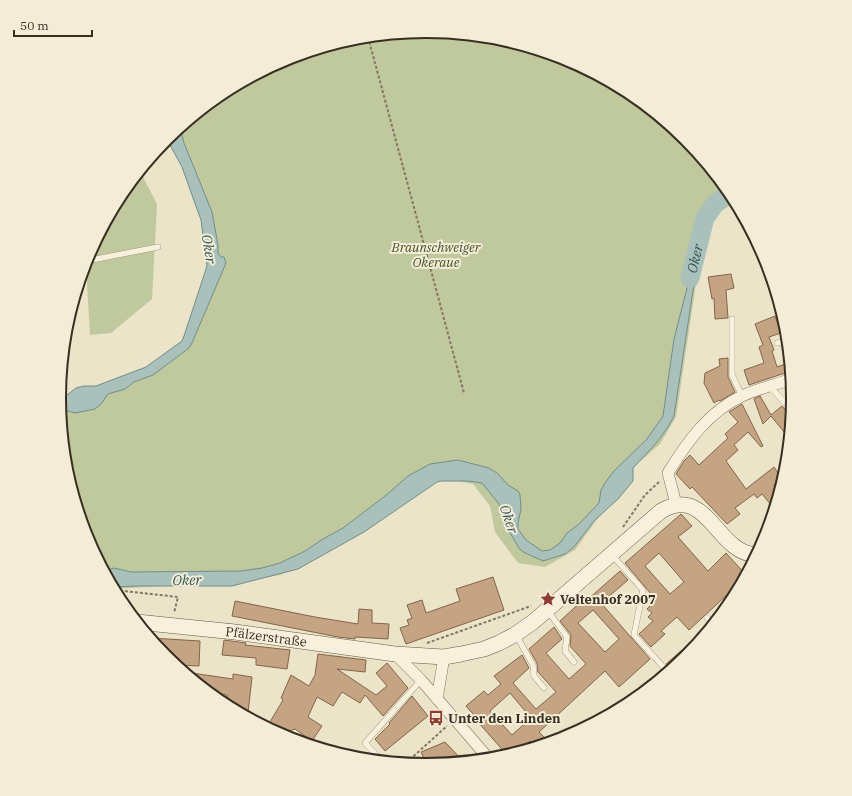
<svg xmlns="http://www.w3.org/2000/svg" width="852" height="796" viewBox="0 0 852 796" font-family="'IBM Plex Serif',serif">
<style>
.green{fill:#c0c89e}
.water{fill:#aac0bb;stroke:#718e89}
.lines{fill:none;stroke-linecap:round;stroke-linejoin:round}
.river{stroke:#aac0bb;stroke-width:19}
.building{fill:#c5a483;stroke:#836448;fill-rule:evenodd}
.lane-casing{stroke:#867760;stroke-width:6}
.street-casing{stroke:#867760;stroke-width:12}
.secondary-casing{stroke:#685842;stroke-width:16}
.path{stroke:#867760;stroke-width:2;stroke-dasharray:3 2;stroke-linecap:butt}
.lane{stroke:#f6f0dc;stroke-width:5.5}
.street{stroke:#f6f0dc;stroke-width:11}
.secondary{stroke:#f6f0dc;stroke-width:15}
.labels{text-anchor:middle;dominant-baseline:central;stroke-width:4;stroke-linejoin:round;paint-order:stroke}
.park-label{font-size:13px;font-style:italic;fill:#45522a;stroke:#f3edd8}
.poi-label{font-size:13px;font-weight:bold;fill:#382e22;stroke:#f3edd8;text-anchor:start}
.street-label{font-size:13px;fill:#382e22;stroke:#f3edd8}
.water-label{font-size:14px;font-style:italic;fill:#325556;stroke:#f3edd8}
.rim{fill:none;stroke:#382e22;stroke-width:2}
</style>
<rect width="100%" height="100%" fill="#ebe4c9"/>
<!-- green -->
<g class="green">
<polygon points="426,31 498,38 567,59 630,93 686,139 731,194 733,197 718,205 696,284 676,417 660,444 636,465 575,550 545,567 518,563 495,532 490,506 473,484 436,477 343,544 280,575 242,581 114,589 87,538 66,469 59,401 147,369 183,343 211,269 201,209 168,137 222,93 286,59 355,38"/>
<polygon points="140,171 157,204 152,299 111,333 90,335 86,265 85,265 87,257 121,194"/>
</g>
<!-- water -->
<g class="water">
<polygon points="180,127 184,143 212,212 218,245 218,253 221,257 224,257 226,263 192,343 189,348 153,375 134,382 125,389 108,394 101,404 95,409 75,413 60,409 59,399 67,395 76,388 84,386 96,386 146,367 182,341 184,336 207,266 201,220 197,209 182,167 170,145 166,139"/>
<path d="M705 218 694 284 674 416C663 438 650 450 633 468V481L618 499 594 521 574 547 565 554 543 561 523 552 519 548 504 523 499 504 482 483 468 481H442L437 482 364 532 298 569 232 586H137L113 587 105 571 114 568 131 572 241 571 262 568 280 563 305 551 323 539 343 528 385 496 408 476 430 464 458 460 489 468 497 473 508 485 518 491 520 495 521 509 518 523V529L526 540 542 551 550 550 560 543 567 533 579 524 599 503 601 490 605 483 613 472 647 439 663 416 674 339Z"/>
</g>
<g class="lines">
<!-- river -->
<path class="river" id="s1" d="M690 278 705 218 715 204 730 193"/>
</g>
<!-- building -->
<g class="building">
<polygon points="731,274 734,288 726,290 728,318 715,319 714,298 712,299 708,277"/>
<polygon points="775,316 781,333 769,337 774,350 772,351 777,367 785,364 788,372 749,385 744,370 764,363 759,347 763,345 755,324"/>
<polygon points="728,358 728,377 735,392 720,401 719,400 714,403 704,383 705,373 720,366 719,359"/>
<polygon points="760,396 771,415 782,406 791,417 789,438 771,416 763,424 754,399"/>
<polygon points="742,404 763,446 761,447 748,432 734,445 738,450 726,461 746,489 774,467 782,479 774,485 779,492 777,500 771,505 762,494 757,498 754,494 735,508 740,514 727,524 692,487 690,489 676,474 684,461 690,455 699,465 728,438 725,434 738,422 729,412"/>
<path d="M681 514 692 526 678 537 708 571 726 553 746 575 744 578 715 606 689 630 677 617 661 631 665 634 651 647 639 634 653 621 648 617 652 613 647 609 656 600 625 563ZM659 553 684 582 670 594 645 566Z"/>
<path d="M620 571 628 580 601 603 650 659 619 687 605 671 539 732 549 742 535 747 530 741 518 752 507 755 478 722 479 721 466 706 484 691 488 695 501 684 494 676 522 655 529 668 513 683 536 709 556 692 538 672 537 663 529 649 554 627 562 639 546 653 569 679 586 664 570 646 571 635 560 621 584 599 586 601ZM593 610 619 639 605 652 578 623ZM510 693 531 718 512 735 490 711Z"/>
<polygon points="493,577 504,610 406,644 400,628 409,625 407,620 412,618 407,605 422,600 426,613 460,601 456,589"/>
<polygon points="235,601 315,617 358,624 359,609 372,610 372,623 389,624 388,639 355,637 355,639 338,637 232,616"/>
<polygon points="151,638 200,641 199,666 175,665 166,657"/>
<polygon points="224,640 246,643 245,645 290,650 287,669 256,665 256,658 222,655"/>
<polygon points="682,650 687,656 671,669 666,664"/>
<polygon points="318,654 366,660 365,672 337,669 376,695 387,686 376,673 387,663 408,688 383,716 365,695 360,703 342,692 333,706 317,697 308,717 322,726 312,741 295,729 284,733 278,728 274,731 267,727 283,700 281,698 291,675 309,686 315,675"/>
<polygon points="185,672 233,679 233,674 252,677 248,713 238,712 228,706 229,701 227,701 227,695 208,692"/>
<polygon points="412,696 428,716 385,751 375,739 390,724 389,723"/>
<polygon points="445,742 463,761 427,765 421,752"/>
</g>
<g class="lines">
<defs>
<g id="lane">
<polyline points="86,261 158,247"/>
<polyline points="732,319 732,375 742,396"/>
<polyline points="777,343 782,342 789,361"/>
<polyline points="770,387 792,410"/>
<polyline points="612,555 643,590 634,635 668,672"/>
<polyline points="548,611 567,637 565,651 574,662"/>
<polyline points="707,618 713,624"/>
<polyline points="516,635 533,665 534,676 544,688"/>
<polyline points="633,697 635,699"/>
<polyline points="381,760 365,743 421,680"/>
</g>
<g id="street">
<path d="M676 504 668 473C687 442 708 412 742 396 757 389 775 385 791 379"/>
<polyline points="395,654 421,680 489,759"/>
<polyline points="437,699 444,657"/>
</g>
<g id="secondary">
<path id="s2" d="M137 622 235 632 395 654 444 657 461 654 484 649 499 643 516 634 533 622 661 511C708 484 715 552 756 555"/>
</g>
</defs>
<!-- lane casing -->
<use href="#lane" class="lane-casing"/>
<!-- street casing -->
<use href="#street" class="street-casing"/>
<!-- secondary casing -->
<use href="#secondary" class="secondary-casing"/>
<!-- path -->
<g class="path">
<polyline points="368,37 464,393"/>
<polyline points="623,527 645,495 660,481"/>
<polyline points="115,590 178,597 174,613"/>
<polyline points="427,643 531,606"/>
<polyline points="406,763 447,726"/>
</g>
<!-- lane -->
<use href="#lane" class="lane"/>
<!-- street -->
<use href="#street" class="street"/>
<!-- secondary -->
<use href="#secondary" class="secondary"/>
</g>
<!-- icons -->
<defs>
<symbol id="sight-bare" viewBox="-9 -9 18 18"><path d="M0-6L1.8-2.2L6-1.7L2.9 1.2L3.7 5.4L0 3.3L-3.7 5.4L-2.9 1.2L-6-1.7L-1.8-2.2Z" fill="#8f3c35" stroke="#f3edd8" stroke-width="2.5" paint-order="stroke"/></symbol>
<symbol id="bus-bare" viewBox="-9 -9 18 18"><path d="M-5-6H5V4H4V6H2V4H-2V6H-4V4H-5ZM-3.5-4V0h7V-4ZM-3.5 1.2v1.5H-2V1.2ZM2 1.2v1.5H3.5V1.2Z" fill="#8f3c35" stroke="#f3edd8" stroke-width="2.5" paint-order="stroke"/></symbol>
</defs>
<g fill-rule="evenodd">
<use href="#sight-bare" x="537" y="588" width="22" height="22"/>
<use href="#bus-bare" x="425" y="707" width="22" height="22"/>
</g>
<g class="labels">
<!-- park labels -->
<g class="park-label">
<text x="436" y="247">Braunschweiger<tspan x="436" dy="15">Okeraue</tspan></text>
</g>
<!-- poi labels -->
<g class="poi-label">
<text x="560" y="599">Veltenhof 2007</text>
<text x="448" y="718">Unter den Linden</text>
</g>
<!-- street labels -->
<g class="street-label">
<text stroke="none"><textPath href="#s2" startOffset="130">Pfälzerstraße</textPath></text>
</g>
<!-- water labels -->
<g class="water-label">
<text transform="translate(209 249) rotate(81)">Oker</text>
<text stroke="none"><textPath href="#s1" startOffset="20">Oker</textPath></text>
<text transform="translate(509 519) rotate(71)">Oker</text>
<text transform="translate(187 580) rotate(-1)">Oker</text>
</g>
</g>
<!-- crop -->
<path d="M0 0H852V796H0ZM66 398a360 360 0 1 1 720 0a360 360 0 1 1-720 0Z" fill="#f3edd8" fill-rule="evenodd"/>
<path class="rim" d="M66 398a360 360 0 1 1 720 0a360 360 0 1 1-720 0Z"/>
<!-- scale -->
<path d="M14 30v6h78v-6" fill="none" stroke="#382e22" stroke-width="2"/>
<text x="20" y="30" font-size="12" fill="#382e22" stroke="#f3edd8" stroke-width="3" paint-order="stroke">50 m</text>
</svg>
